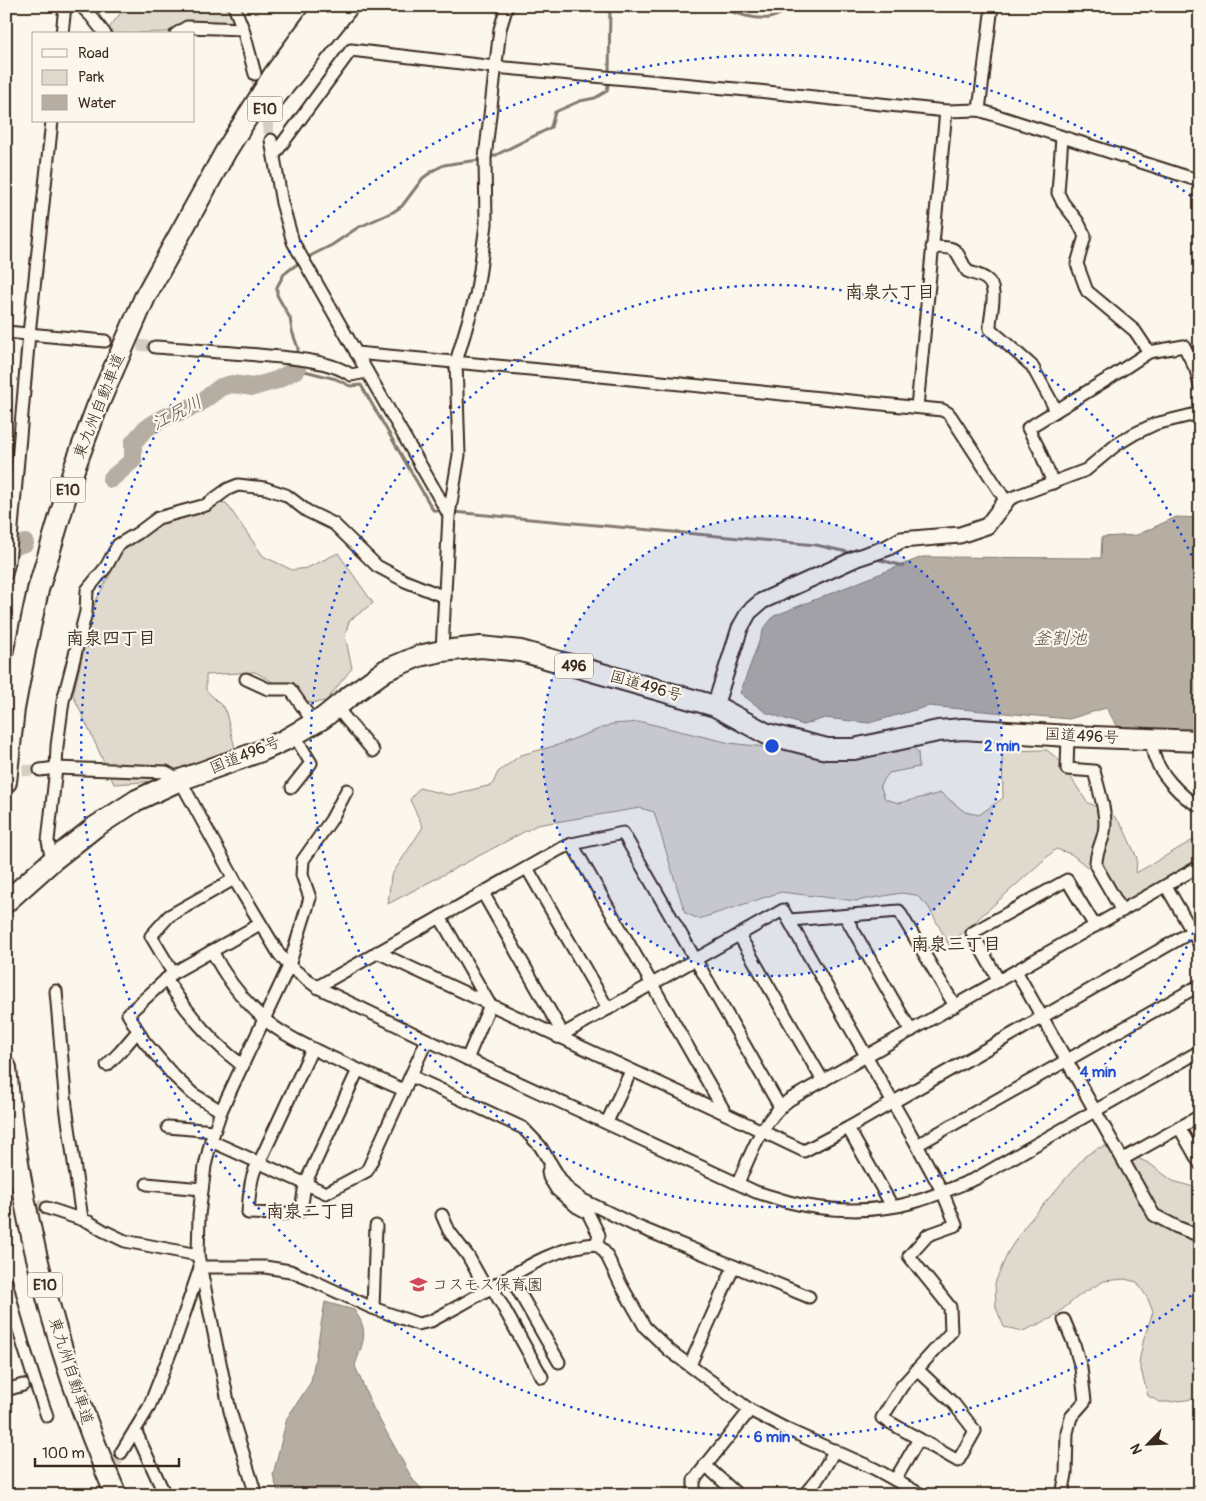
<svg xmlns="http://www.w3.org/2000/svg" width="1206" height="1501" viewBox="0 0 1206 1501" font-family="Pangolin,'Klee One',sans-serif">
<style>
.green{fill:#dfd9ce;stroke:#8d8276}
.water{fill:#b6aea2;stroke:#85796d}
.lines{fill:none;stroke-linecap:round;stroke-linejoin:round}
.stream{stroke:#85796d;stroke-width:3}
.river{stroke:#b6aea2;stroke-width:18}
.street-tunnel{stroke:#d5cec3;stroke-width:11;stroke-dasharray:11 5.5;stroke-linecap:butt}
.street-casing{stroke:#3b2a1e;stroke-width:15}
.secondary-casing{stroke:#3b2a1e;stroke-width:19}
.highway-casing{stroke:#3b2a1e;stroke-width:24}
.street{stroke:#fbf7ec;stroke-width:11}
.secondary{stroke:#fbf7ec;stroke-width:15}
.highway{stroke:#fbf7ec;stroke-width:20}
.ring{fill:none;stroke:#1d4ed8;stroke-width:2.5;stroke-dasharray:2.5 5}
.labels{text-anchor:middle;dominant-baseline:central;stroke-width:4.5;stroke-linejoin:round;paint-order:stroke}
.shield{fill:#fbf7ec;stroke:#75685c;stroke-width:1}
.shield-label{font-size:15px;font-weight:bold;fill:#3b2a1e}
.street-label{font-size:16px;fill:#3b2a1e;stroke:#fbf7ec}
.poi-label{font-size:16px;fill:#3b2a1e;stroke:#fbf7ec;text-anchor:start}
.neighbourhood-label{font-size:18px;font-weight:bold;fill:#3b2a1e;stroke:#fbf7ec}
.water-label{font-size:18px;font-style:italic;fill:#605246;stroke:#fbf7ec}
.centre{fill:#1d4ed8;stroke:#fbf7ec;stroke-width:2.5}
.ring-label{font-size:15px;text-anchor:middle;font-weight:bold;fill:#1d4ed8;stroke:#fbf7ec;stroke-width:4.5;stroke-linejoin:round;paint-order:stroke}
</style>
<rect width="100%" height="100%" fill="#fbf7ec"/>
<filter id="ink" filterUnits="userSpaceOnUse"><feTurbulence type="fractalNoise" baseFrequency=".02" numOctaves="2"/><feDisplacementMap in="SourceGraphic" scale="10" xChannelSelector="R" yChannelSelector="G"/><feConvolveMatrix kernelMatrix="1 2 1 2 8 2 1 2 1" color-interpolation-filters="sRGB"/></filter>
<g filter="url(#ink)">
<!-- green -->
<g class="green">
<polygon points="126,6 229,6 237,23 184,24 168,32 113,34 109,28"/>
<polygon points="211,501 226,503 263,556 292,570 307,568 338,553 373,603 349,621 345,636 352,668 326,701 311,703 255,672 206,675 206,690 225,709 236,752 159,781 114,784 73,695 95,602 122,552 158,523"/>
<polygon points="642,722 730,743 833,755 907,743 918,752 919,767 889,773 880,785 885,799 899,803 941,793 965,812 979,815 1003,798 1002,751 1047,750 1060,761 1087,802 1114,816 1123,827 1137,858 1136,873 1200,836 1200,862 1118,907 1095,873 1071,854 1056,849 949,945 928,906 916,895 901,893 856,901 781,892 699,919 685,913 654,812 640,808 537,825 388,904 391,876 423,827 410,800 419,788 449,795 492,785 498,772 521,755 558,745 612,724"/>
<polygon points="1112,1145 1150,1164 1173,1181 1200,1189 1200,1398 1171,1402 1160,1402 1148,1396 1139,1362 1144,1338 1153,1312 1148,1299 1137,1282 1124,1279 1104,1281 1080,1295 1052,1318 1023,1331 1004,1327 996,1308 995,1283 1008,1252 1025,1226 1085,1156 1098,1148"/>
</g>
<!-- water -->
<g class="water">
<polygon points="1176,517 1200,518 1200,732 1118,727 1106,708 1069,719 929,706 869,723 825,718 803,725 765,712 740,693 764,628 774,616 922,557 1101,558 1102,537 1137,535"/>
<path d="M325 1302 354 1310C371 1333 362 1342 355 1366L373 1408 413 1480 428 1495H279L273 1475 287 1418 311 1382Z"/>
</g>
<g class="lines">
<!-- stream -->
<g class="stream">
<path d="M714 6C730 11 751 20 769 18 777 17 788 10 795 6"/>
<polyline points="609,74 610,6"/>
<polyline points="442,511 433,510 361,385 350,386 336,379 297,369 298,348 292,331 290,318 277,295 277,287 284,274 296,265 312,255 332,245 357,228 393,212 402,206 423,178 434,170 444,165 456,163 488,159 546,130 551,127 555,112 580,101 595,98 607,91 609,80"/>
<polyline points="453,512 816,545 852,553"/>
<polyline points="873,558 903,566"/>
</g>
<!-- river -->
<g class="river">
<polyline points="111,479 133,460 133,443 145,429 163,418 197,405 221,387 232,384 253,387 277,380 297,369"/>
<polyline points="6,549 25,543"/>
</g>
<!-- street-tunnel -->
<g class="street-tunnel">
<polyline points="255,74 271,140"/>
<polyline points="105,341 155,347"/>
<polyline points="6,771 40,770"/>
<polyline points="6,1195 47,1208"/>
<polyline points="100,1495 121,1453"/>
</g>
<defs>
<g id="street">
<polyline points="81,6 91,16 105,34"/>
<polyline points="234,6 243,29 255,74"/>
<polyline points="62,34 65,6"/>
<polyline points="176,34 187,27 243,29"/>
<polyline points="979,110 992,6"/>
<polyline points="1062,137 1058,193 1063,203 1078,222 1085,236 1077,264 1087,291 1135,331 1149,352"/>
<polyline points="271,140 282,203 293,242 449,515"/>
<polyline points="274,155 351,50 495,67 758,91 946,111 979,110 1200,181"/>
<path d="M932 247C960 247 954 249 967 271 973 274 981 275 986 279 1000 288 989 316 990 329L1032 366 1056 410"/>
<polyline points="6,332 105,341"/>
<path d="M155 347C186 349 216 352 247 354 276 357 327 358 351 375L367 372"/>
<polyline points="356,353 530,369 942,410 948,413 952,418 1006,501 1014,497 1086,470 1116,445 1134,434 1155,424 1200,413"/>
<polyline points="917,407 946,111"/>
<polyline points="1053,483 1039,449 1028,428 1111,377 1149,352 1184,346 1196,370 1200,386"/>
<polyline points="6,574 9,562 29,334 52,121"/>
<polyline points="442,651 449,515 459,455 456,362 476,295 480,270 486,224 485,158 500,29 507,6"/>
<polyline points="246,679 268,689 290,689 314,723"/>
<polyline points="336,707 373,751"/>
<path d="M1068 736 1067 769 1094 771C1098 787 1108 816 1104 832 1102 844 1095 853 1096 866L1122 911"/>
<path d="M1153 739C1153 743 1152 747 1153 751 1156 770 1182 799 1200 806"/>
<path d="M40 770 56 768 166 772 180 780 234 879 279 954 289 966 317 987 467 1059 756 1192C767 1195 778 1199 789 1202 827 1212 876 1213 914 1202 935 1196 955 1187 975 1179L1200 1051"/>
<polyline points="292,787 311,763 294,735"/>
<polyline points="572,844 726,1114"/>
<polyline points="52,861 48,841 56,768 57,746 63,701 86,612 87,590 106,567 118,545 138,533 158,518 206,505 228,489 238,485 265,488 286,495 307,511 334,524 377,566 405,581 445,597"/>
<polyline points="527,868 608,1009"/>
<polyline points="1166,886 1200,945"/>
<polyline points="483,893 559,1027 558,1037"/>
<polyline points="845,916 911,1031"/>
<polyline points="440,917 490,1005"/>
<polyline points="790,920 899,911 955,1006"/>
<polyline points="739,935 823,1081"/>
<path d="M212 951C225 977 242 999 263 1018 281 1034 305 1045 326 1055 352 1067 378 1079 404 1090"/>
<polyline points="377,952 726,1114 804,1151 848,1128 1200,927"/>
<polyline points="1016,971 1154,1215 1177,1227 1200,1236"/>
<polyline points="173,973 151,936 169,916 234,879"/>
<path d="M166 979C187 1013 211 1042 243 1066"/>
<polyline points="999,981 972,933 1067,880 1095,926"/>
<polyline points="317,987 560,849 572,844 623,833 780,1107"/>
<polyline points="56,991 66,1106 82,1219"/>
<polyline points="558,1037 783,910 917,1145 943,1193 956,1225 928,1235 909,1256 950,1307 951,1332 902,1386 882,1418 958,1461 975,1431 954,1404 917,1369"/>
<path d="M312 1049 259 1163C250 1172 249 1200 248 1213L279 1214 301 1211 305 1184 358 1070"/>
<polyline points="467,1059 490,1005"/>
<polyline points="107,1065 120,1052 138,1031"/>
<polyline points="411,1076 523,1128 540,1146 559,1177 568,1189 583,1200 636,1226 809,1297"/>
<polyline points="221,1111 193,1094 173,1075 144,1041 128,1014 173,973 260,924"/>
<polyline points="607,1122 631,1071"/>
<polyline points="168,1127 214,1131"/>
<polyline points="1179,1127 1200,1164"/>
<polyline points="848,1128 892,1206"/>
<polyline points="211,1141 326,1193 367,1171 427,1040"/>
<polyline points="917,1145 1200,985"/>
<polyline points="1123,1159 1200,1116"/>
<polyline points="551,1164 548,1172 549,1177 557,1190 577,1207 588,1213 599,1235 596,1244"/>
<path d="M738 1183C751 1154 762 1120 789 1100L1200 866"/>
<polyline points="147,1184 202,1189"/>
<polyline points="47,1208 89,1222 104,1231 125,1241 198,1255"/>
<polyline points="442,1215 449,1231 468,1256 487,1290"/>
<path d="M200 1267H265L290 1271 309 1279 370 1307 404 1319 418 1324 431 1321C450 1311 470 1300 489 1289 521 1270 557 1246 596 1244L601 1248 606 1254 621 1285 645 1327 670 1351 750 1410 788 1430 875 1469 922 1495"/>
<polyline points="510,1276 559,1362"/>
<path d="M6 1281C17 1327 31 1372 47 1416"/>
<polyline points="492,1287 542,1377"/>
<polyline points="373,1308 376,1226"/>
<polyline points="690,1365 734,1266"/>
<polyline points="6,1390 23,1385"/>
<polyline points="135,1430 165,1495"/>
<polyline points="121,1453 149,1407 176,1338 200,1268"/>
<polyline points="705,1465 738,1495"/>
<polyline points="895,1480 919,1439"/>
<polyline points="256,1495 230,1411 198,1255 199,1215 205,1166 211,1141 221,1111 289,966 310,898 302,875 303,860 331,820 347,790"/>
<polyline points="618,1495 619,1495"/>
<polyline points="694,1495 694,1480 750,1410"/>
<polyline points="804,1495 819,1477 835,1450"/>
<polyline points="1062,1495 1066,1474 1067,1433 1071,1417 1085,1401 1081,1368 1074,1344 1064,1320"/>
</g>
<polyline id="secondary" points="715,706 740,628 749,612 762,601 857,558 887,548 901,540 960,535 987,526 1006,501"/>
<g id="highway">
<polyline points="270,103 348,6"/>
<polyline points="6,782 14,709 25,651 38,590 74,469 97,407 145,297 226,151 273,76 325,6"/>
<polyline points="6,902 52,861 95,827 137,800 180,780 261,751 285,740 323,718 350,696 386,670 419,656 442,651 481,647 521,651 715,706 767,734 827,749 854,749 938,731 963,729 1068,736 1200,741"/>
<path d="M6 1068C19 1214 58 1360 116 1495"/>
</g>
</defs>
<!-- street casing -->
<use href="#street" class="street-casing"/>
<!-- secondary casing -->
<use href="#secondary" class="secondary-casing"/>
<!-- highway casing -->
<use href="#highway" class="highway-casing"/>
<!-- street -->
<use href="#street" class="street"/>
<!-- secondary -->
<use href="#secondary" class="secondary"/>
<!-- highway -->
<use href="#highway" class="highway"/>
</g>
</g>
<!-- distance rings -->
<circle cx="772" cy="746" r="230" fill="#1d4ed8" fill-opacity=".12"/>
<g class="ring">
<circle cx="772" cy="746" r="230"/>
<path d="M1199 919A461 461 0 1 1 1199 573"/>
<path d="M1197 1291A691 691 0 1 1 1197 201"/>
</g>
<!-- icons -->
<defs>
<symbol id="school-bare" viewBox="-9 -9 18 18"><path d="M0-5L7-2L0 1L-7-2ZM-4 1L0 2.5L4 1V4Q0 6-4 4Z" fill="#d1495b" stroke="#fbf7ec" stroke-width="2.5" paint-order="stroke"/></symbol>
</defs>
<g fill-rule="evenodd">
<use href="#school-bare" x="406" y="1272" width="25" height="25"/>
</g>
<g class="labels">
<!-- shield labels -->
<g class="shield">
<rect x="247.5" y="96.5" width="35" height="25" rx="4"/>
<rect x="50.5" y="477.5" width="35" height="25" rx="4"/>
<rect x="555" y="653.5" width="38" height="25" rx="4"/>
<rect x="27.5" y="1272.5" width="35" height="25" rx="4"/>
</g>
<g class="shield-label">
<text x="265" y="109">E10</text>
<text x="68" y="490">E10</text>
<text x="574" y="666">496</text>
<text x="45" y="1285">E10</text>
</g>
<!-- street labels -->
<g class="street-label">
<text transform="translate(99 406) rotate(-68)">東九州自動車道</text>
<text transform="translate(646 686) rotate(16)">国道496号</text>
<text transform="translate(1082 736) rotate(3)">国道496号</text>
<text transform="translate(245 755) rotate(-22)">国道496号</text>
<text transform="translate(71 1371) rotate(72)">東九州自動車道</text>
</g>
<!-- poi labels -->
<g class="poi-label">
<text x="432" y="1285">コスモス保育園</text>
</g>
<!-- neighbourhood labels -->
<g class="neighbourhood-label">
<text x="890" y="292">南泉六丁目</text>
<text x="111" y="638">南泉四丁目</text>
<text x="956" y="944">南泉三丁目</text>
<text x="311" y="1211">南泉二丁目</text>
</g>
<!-- water labels -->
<g class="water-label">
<text transform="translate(177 413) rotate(-27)">江尻川</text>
<text x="1060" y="638">釜割池</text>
</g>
</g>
<circle cx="772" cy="746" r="8" class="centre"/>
<g class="ring-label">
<text x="1002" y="751">2 min</text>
<text x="1098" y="1077">4 min</text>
<text x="772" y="1442">6 min</text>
</g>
<!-- margin -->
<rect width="1206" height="1501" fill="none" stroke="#fbf7ec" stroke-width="25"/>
<rect x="12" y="12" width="1181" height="1476" fill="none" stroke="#3b2a1e" stroke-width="2" filter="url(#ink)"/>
<!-- legend -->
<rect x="32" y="32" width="162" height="90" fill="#fbf7ec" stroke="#aea59a"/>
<rect x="42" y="49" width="25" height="8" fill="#fbf7ec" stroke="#aea59a"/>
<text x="78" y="58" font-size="15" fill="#3b2a1e">Road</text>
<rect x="42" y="70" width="25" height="15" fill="#dfd9ce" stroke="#aea59a"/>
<text x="78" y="82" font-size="15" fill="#3b2a1e">Park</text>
<rect x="42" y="95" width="25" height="15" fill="#b6aea2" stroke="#aea59a"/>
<text x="78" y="108" font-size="15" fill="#3b2a1e">Water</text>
<!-- north arrow -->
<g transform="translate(1148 1444) rotate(246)" stroke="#fbf7ec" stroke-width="4" paint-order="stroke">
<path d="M0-4L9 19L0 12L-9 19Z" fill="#3b2a1e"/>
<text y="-8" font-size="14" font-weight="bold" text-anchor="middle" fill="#3b2a1e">N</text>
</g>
<!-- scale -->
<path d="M35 1458v8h144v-8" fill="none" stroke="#3b2a1e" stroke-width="2.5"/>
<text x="42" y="1458" font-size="15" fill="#3b2a1e" stroke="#fbf7ec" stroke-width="4" paint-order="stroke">100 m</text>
</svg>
